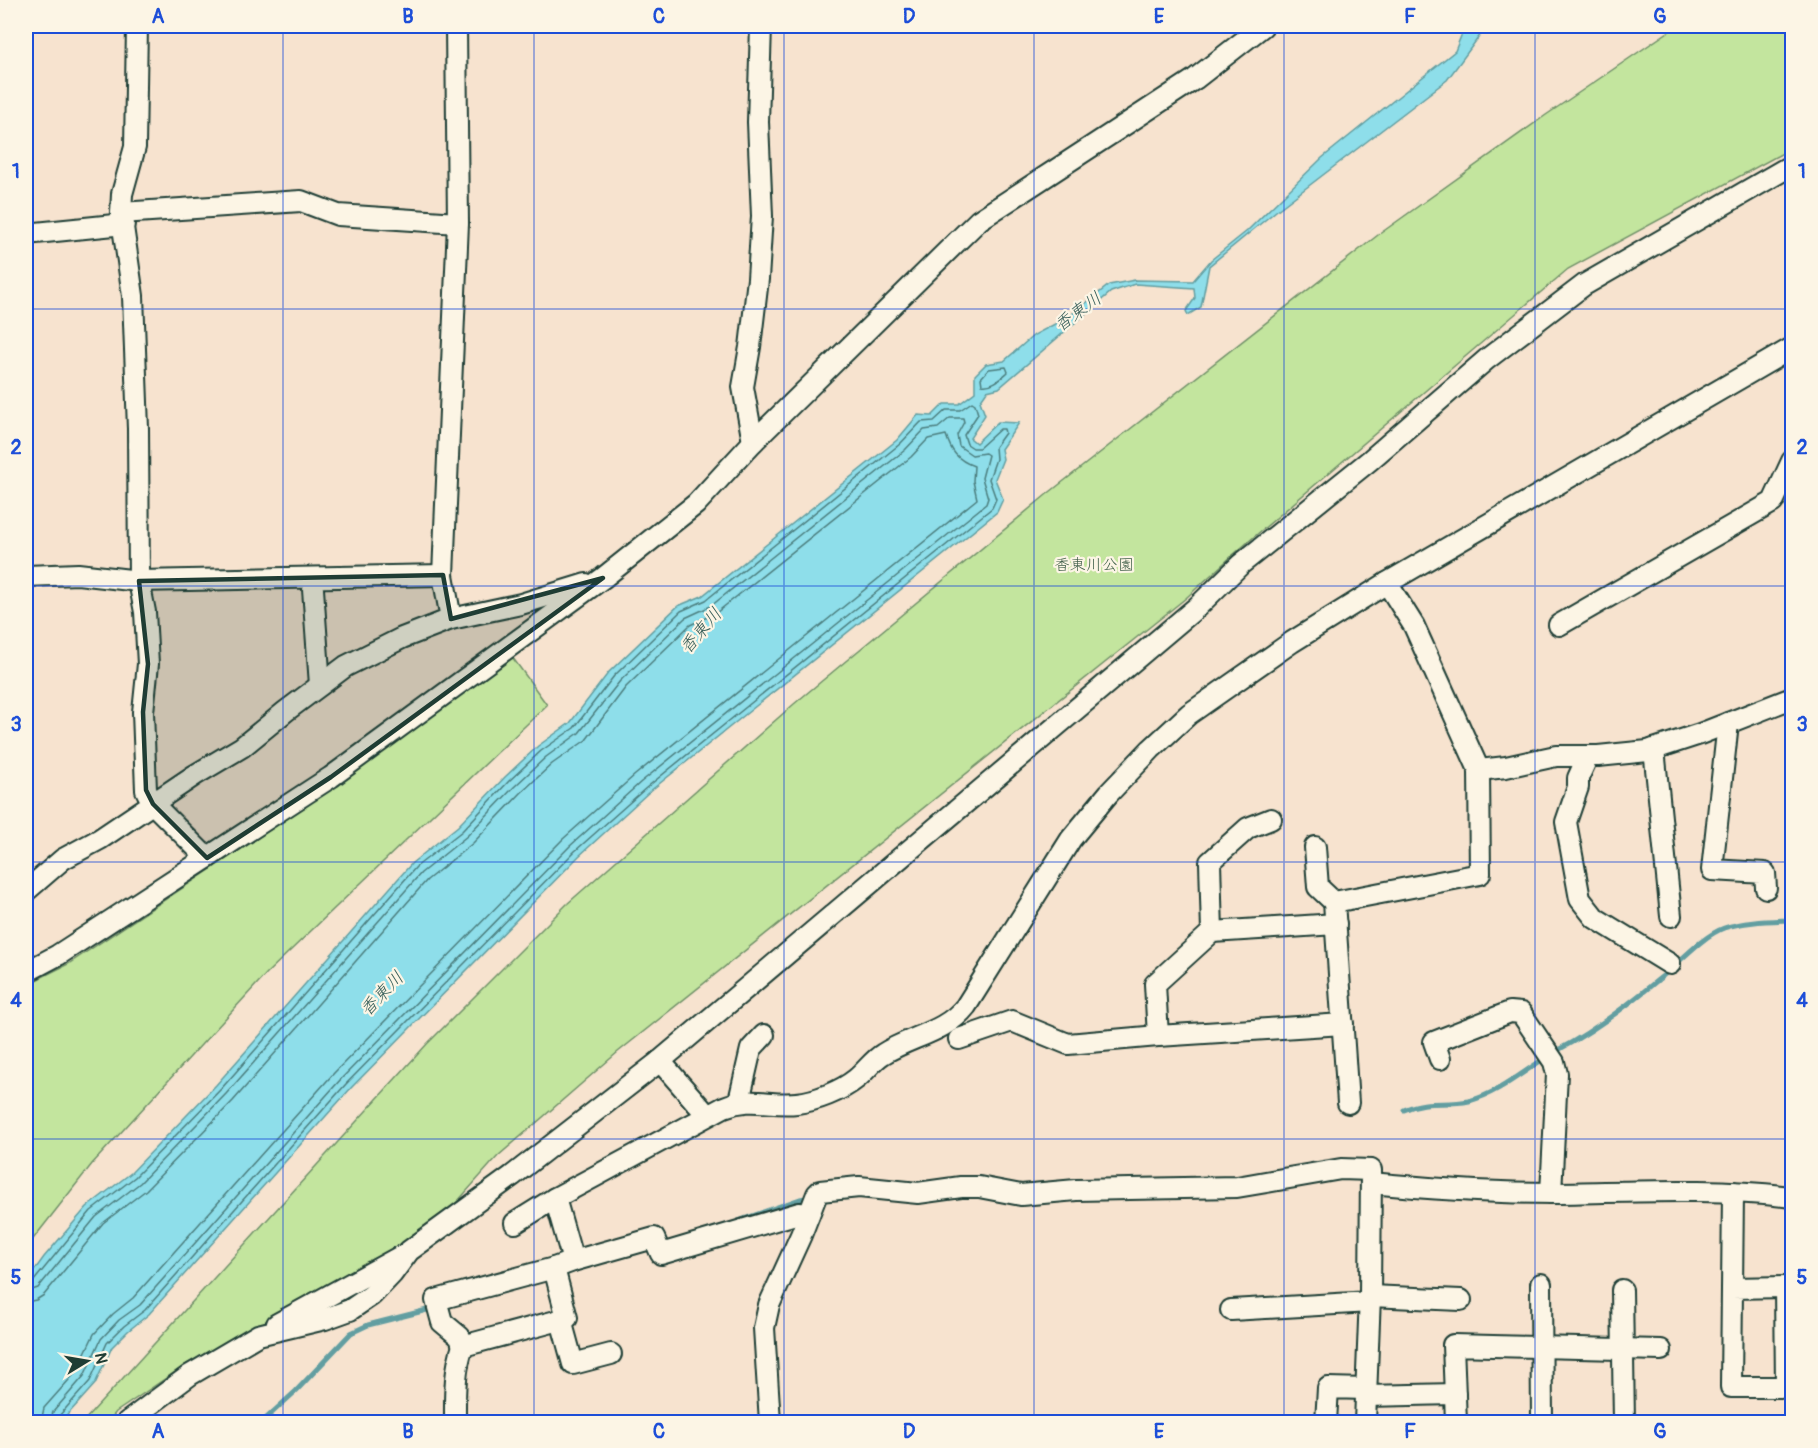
<svg xmlns="http://www.w3.org/2000/svg" width="1818" height="1448" viewBox="0 0 1818 1448" font-family="Pangolin,'Klee One',sans-serif">
<style>
.green{fill:#c3e59e;stroke:#719169;stroke-width:1.5}
.water{fill:#8edeea;stroke:#629ea1;stroke-width:1.5}
.lines{fill:none;stroke-linecap:round;stroke-linejoin:round}
.shore{stroke:#4b7d7d;stroke-width:1.5}
.stream{stroke:#629ea1;stroke-width:5}
.minor-casing{stroke:#1f3d34;stroke-width:24}
.minor{stroke:#fcf5e5;stroke-width:20}
.marked{fill:#1f3d34;fill-opacity:0.2;stroke:#1f3d34;stroke-width:4.5;stroke-linejoin:round}
.grid{fill:none;stroke:#1d4ed8;stroke-width:1.5;stroke-opacity:0.55}
.labels{text-anchor:middle;dominant-baseline:central;stroke-width:4.5;stroke-linejoin:round;paint-order:stroke}
.park-label{font-size:16px;fill:#405f49;stroke:#fcf5e5}
.water-label{font-size:18px;font-style:italic;fill:#355d58;stroke:#fcf5e5}
.neatline{fill:none;stroke:#1d4ed8;stroke-width:2}
.grid-label{font-size:20px;text-anchor:middle;font-weight:bold;fill:#1d4ed8}
</style>
<rect width="100%" height="100%" fill="#f7e3cf"/>
<filter id="ink" filterUnits="userSpaceOnUse"><feTurbulence type="fractalNoise" baseFrequency=".0167" numOctaves="2"/><feDisplacementMap in="SourceGraphic" scale="12" xChannelSelector="R" yChannelSelector="G"/><feConvolveMatrix kernelMatrix="1 2 1 2 8 2 1 2 1" color-interpolation-filters="sRGB"/></filter>
<g filter="url(#ink)">
<!-- green -->
<g class="green">
<polygon points="1677,26 1792,26 1792,148 1568,269 1234,554 1186,598 618,1052 498,1156 449,1211 396,1250 187,1364 116,1412 108,1422 83,1422 427,1044 567,904 794,704 1046,495 1378,235 1546,115"/>
<polygon points="510,654 547,705 267,973 92,1164 26,1248 26,985 68,964 336,786"/>
</g>
<!-- water -->
<polygon class="water" points="1465,26 1487,26 1447,80 1276,211 1209,266 1201,307 1188,315 1186,311 1195,298 1194,288 1135,284 1111,292 999,388 987,391 980,401 985,415 970,438 976,443 998,422 1019,423 1001,449 1003,459 995,479 1003,499 997,512 649,792 579,856 351,1088 149,1314 128,1331 112,1347 95,1384 61,1422 26,1422 26,1282 44,1257 87,1207 131,1173 216,1085 412,863 458,826 505,777 538,746 570,723 609,672 678,606 702,596 897,440 918,415 932,416 944,404 959,404 975,392 975,375 986,364 1004,361 1034,335 1068,317 1109,285 1135,280 1193,281 1211,260 1247,231 1322,158 1455,51"/>
<g class="lines">
<!-- shore -->
<g class="shore">
<path d="M1006 367 1008 372C1000 379 992 387 982 385L981 378 989 369Z"/>
<polyline points="26,1285 33,1282 91,1211 135,1177 221,1089 416,867 462,831 509,781 541,751 574,728 614,676 681,611 706,600 900,444 921,422 934,421 946,410 960,410 972,402 975,404 978,414 964,435 967,444 973,448 979,448 1000,429 1004,429 1005,433 995,447 996,459 989,479 996,499 992,508 646,788 575,851 346,1084 145,1310 124,1326 107,1343 90,1381 59,1416 57,1422"/>
<polyline points="26,1292 38,1288 96,1217 140,1183 226,1094 421,873 467,836 514,787 546,757 579,733 620,681 685,618 711,606 905,450 924,430 938,428 950,418 963,418 964,422 957,435 959,446 972,455 985,453 988,455 982,478 988,498 986,504 641,782 570,846 341,1079 140,1305 119,1320 101,1339 84,1376 53,1412 50,1422"/>
<path d="M26 1302 36 1300 44 1295 103 1223 146 1190 233 1101 427 880 473 843 521 793 552 764 586 740 626 687 690 625 716 613 911 457 928 439 946 435C951 451 957 460 974 466L973 481 977 499 635 775 563 839 334 1073 133 1298 113 1314 94 1334 76 1372 44 1408 41 1422"/>
</g>
<!-- stream -->
<g class="stream">
<path d="M1558 1050C1594 1031 1627 1006 1659 979 1678 964 1702 936 1724 928 1745 921 1770 921 1792 920"/>
<path d="M1404 1110C1427 1099 1446 1106 1469 1101 1496 1094 1519 1075 1542 1060"/>
<polyline points="738,1221 800,1199 812,1197"/>
<polyline points="262,1422 296,1391 351,1333 368,1325 435,1308"/>
</g>
<defs>
<g id="minor">
<polyline points="137,26 135,147 122,194 121,213 133,296 138,429 139,581 145,612 148,664 143,712 146,790 153,804 207,858"/>
<polyline points="121,213 301,201 338,215 458,223"/>
<polyline points="26,234 124,224"/>
<polyline points="753,442 743,387 750,347 758,279 762,216 758,122 761,26"/>
<polyline points="26,576 78,574 139,581 443,575"/>
<polyline points="313,589 320,685"/>
<polyline points="451,619 443,575 458,223 456,26"/>
<polyline points="1559,625 1773,502 1792,461"/>
<polyline points="1728,723 1712,870 1765,873 1766,888"/>
<polyline points="1654,749 1671,916"/>
<polyline points="1588,756 1578,778 1578,787 1566,822 1580,899 1595,918 1670,964"/>
<polyline points="1479,770 1506,767 1556,756 1598,756 1648,751 1700,734 1792,698"/>
<polyline points="1315,847 1318,887 1334,902"/>
<polyline points="26,891 63,859 100,839 195,775 242,747 286,711 346,666 402,638 451,619 521,604 586,584"/>
<polyline points="1336,924 1212,932 1155,984 1158,1036 1343,1024"/>
<polyline points="1212,932 1210,862 1248,828 1271,819"/>
<polyline points="26,972 58,955 331,777 603,578 696,504 753,442 979,220 1195,79 1263,26"/>
<polyline points="959,1039 1012,1021 1068,1044 1158,1036"/>
<polyline points="1440,1059 1434,1042 1510,1012 1521,1013 1554,1062 1557,1074 1551,1193"/>
<polyline points="660,1061 1196,608 1241,564 1369,461 1487,359 1584,285 1792,165"/>
<polyline points="739,1101 751,1049 764,1035"/>
<polyline points="1348,1103 1334,902 1480,874 1479,770 1414,626 1387,583"/>
<path d="M1371 1183C1432 1189 1492 1193 1554 1193 1633 1192 1713 1187 1792 1197"/>
<path d="M515 1223 555 1198 724 1107C752 1096 769 1106 797 1103 816 1101 841 1091 856 1079 866 1071 873 1060 883 1054 911 1036 945 1033 966 1006L1071 839 1109 793 1151 749 1189 714 1292 642 1387 583 1792 348"/>
<polyline points="573,1261 654,1238 661,1254 799,1213 809,1214"/>
<polyline points="1541,1284 1542,1422"/>
<polyline points="1732,1288 1785,1287 1786,1387 1731,1387 1733,1192"/>
<polyline points="1622,1290 1624,1422"/>
<polyline points="1370,1296 1461,1300"/>
<polyline points="1231,1310 1370,1302"/>
<polyline points="561,1320 573,1364 611,1354"/>
<polyline points="277,1324 401,1256"/>
<polyline points="463,1346 460,1337 442,1322 436,1300 554,1268"/>
<polyline points="1366,1396 1455,1394"/>
<polyline points="127,1422 190,1375 258,1335 325,1319 350,1310 372,1295 392,1274 409,1251 512,1176 660,1061 707,1115"/>
<path d="M455 1422C455 1397 454 1371 463 1346L567 1318 554 1268 573 1261 555 1198"/>
<polyline points="770,1422 764,1328 769,1305 801,1235 817,1194 820,1191 859,1187 918,1193 961,1187 979,1187 1021,1195 1076,1190 1237,1187 1341,1169 1371,1170 1370,1296 1365,1422"/>
<polyline points="1326,1422 1328,1388 1366,1389"/>
<polyline points="1456,1422 1453,1345 1661,1350"/>
</g>
</defs>
<!-- minor casing -->
<use href="#minor" class="minor-casing"/>
<!-- minor -->
<use href="#minor" class="minor"/>
</g>
</g>
<!-- marked area -->
<path class="marked" d="M443 575 451 619 603 578 331 777 207 858 153 804 146 790 143 712 148 664 139 581Z"/>
<!-- grid -->
<path class="grid" d="M283 26V1422M534 26V1422M784 26V1422M1034 26V1422M1284 26V1422M1535 26V1422M26 309H1792M26 586H1792M26 862H1792M26 1139H1792"/>
<g class="labels">
<!-- park labels -->
<g class="park-label">
<text x="1094" y="565">香東川公園</text>
</g>
<!-- water labels -->
<g class="water-label">
<text transform="translate(1078 312) rotate(-36)">香東川</text>
<text transform="translate(701 631) rotate(-49)">香東川</text>
<text transform="translate(382 994) rotate(-46)">香東川</text>
</g>
</g>
<!-- margin -->
<rect width="1818" height="1448" fill="none" stroke="#fcf5e5" stroke-width="66"/>
<!-- north arrow -->
<g transform="translate(87 1361) rotate(79)" stroke="#fcf5e5" stroke-width="4.5" paint-order="stroke">
<path d="M0-4.5L10 22L0 15L-10 22Z" fill="#1f3d34"/>
<text y="-9" font-size="16" font-weight="bold" text-anchor="middle" fill="#1f3d34">N</text>
</g>
<rect x="33" y="33" width="1752" height="1382" class="neatline"/>
<g class="grid-label">
<text x="158" y="23">A</text>
<text x="408" y="23">B</text>
<text x="659" y="23">C</text>
<text x="909" y="23">D</text>
<text x="1159" y="23">E</text>
<text x="1410" y="23">F</text>
<text x="1660" y="23">G</text>
<text x="16" y="178">1</text>
<text x="1802" y="178">1</text>
<text x="16" y="454">2</text>
<text x="1802" y="454">2</text>
<text x="16" y="731">3</text>
<text x="1802" y="731">3</text>
<text x="16" y="1007">4</text>
<text x="1802" y="1007">4</text>
<text x="16" y="1284">5</text>
<text x="1802" y="1284">5</text>
<text x="158" y="1438">A</text>
<text x="408" y="1438">B</text>
<text x="659" y="1438">C</text>
<text x="909" y="1438">D</text>
<text x="1159" y="1438">E</text>
<text x="1410" y="1438">F</text>
<text x="1660" y="1438">G</text>
</g>
</svg>
